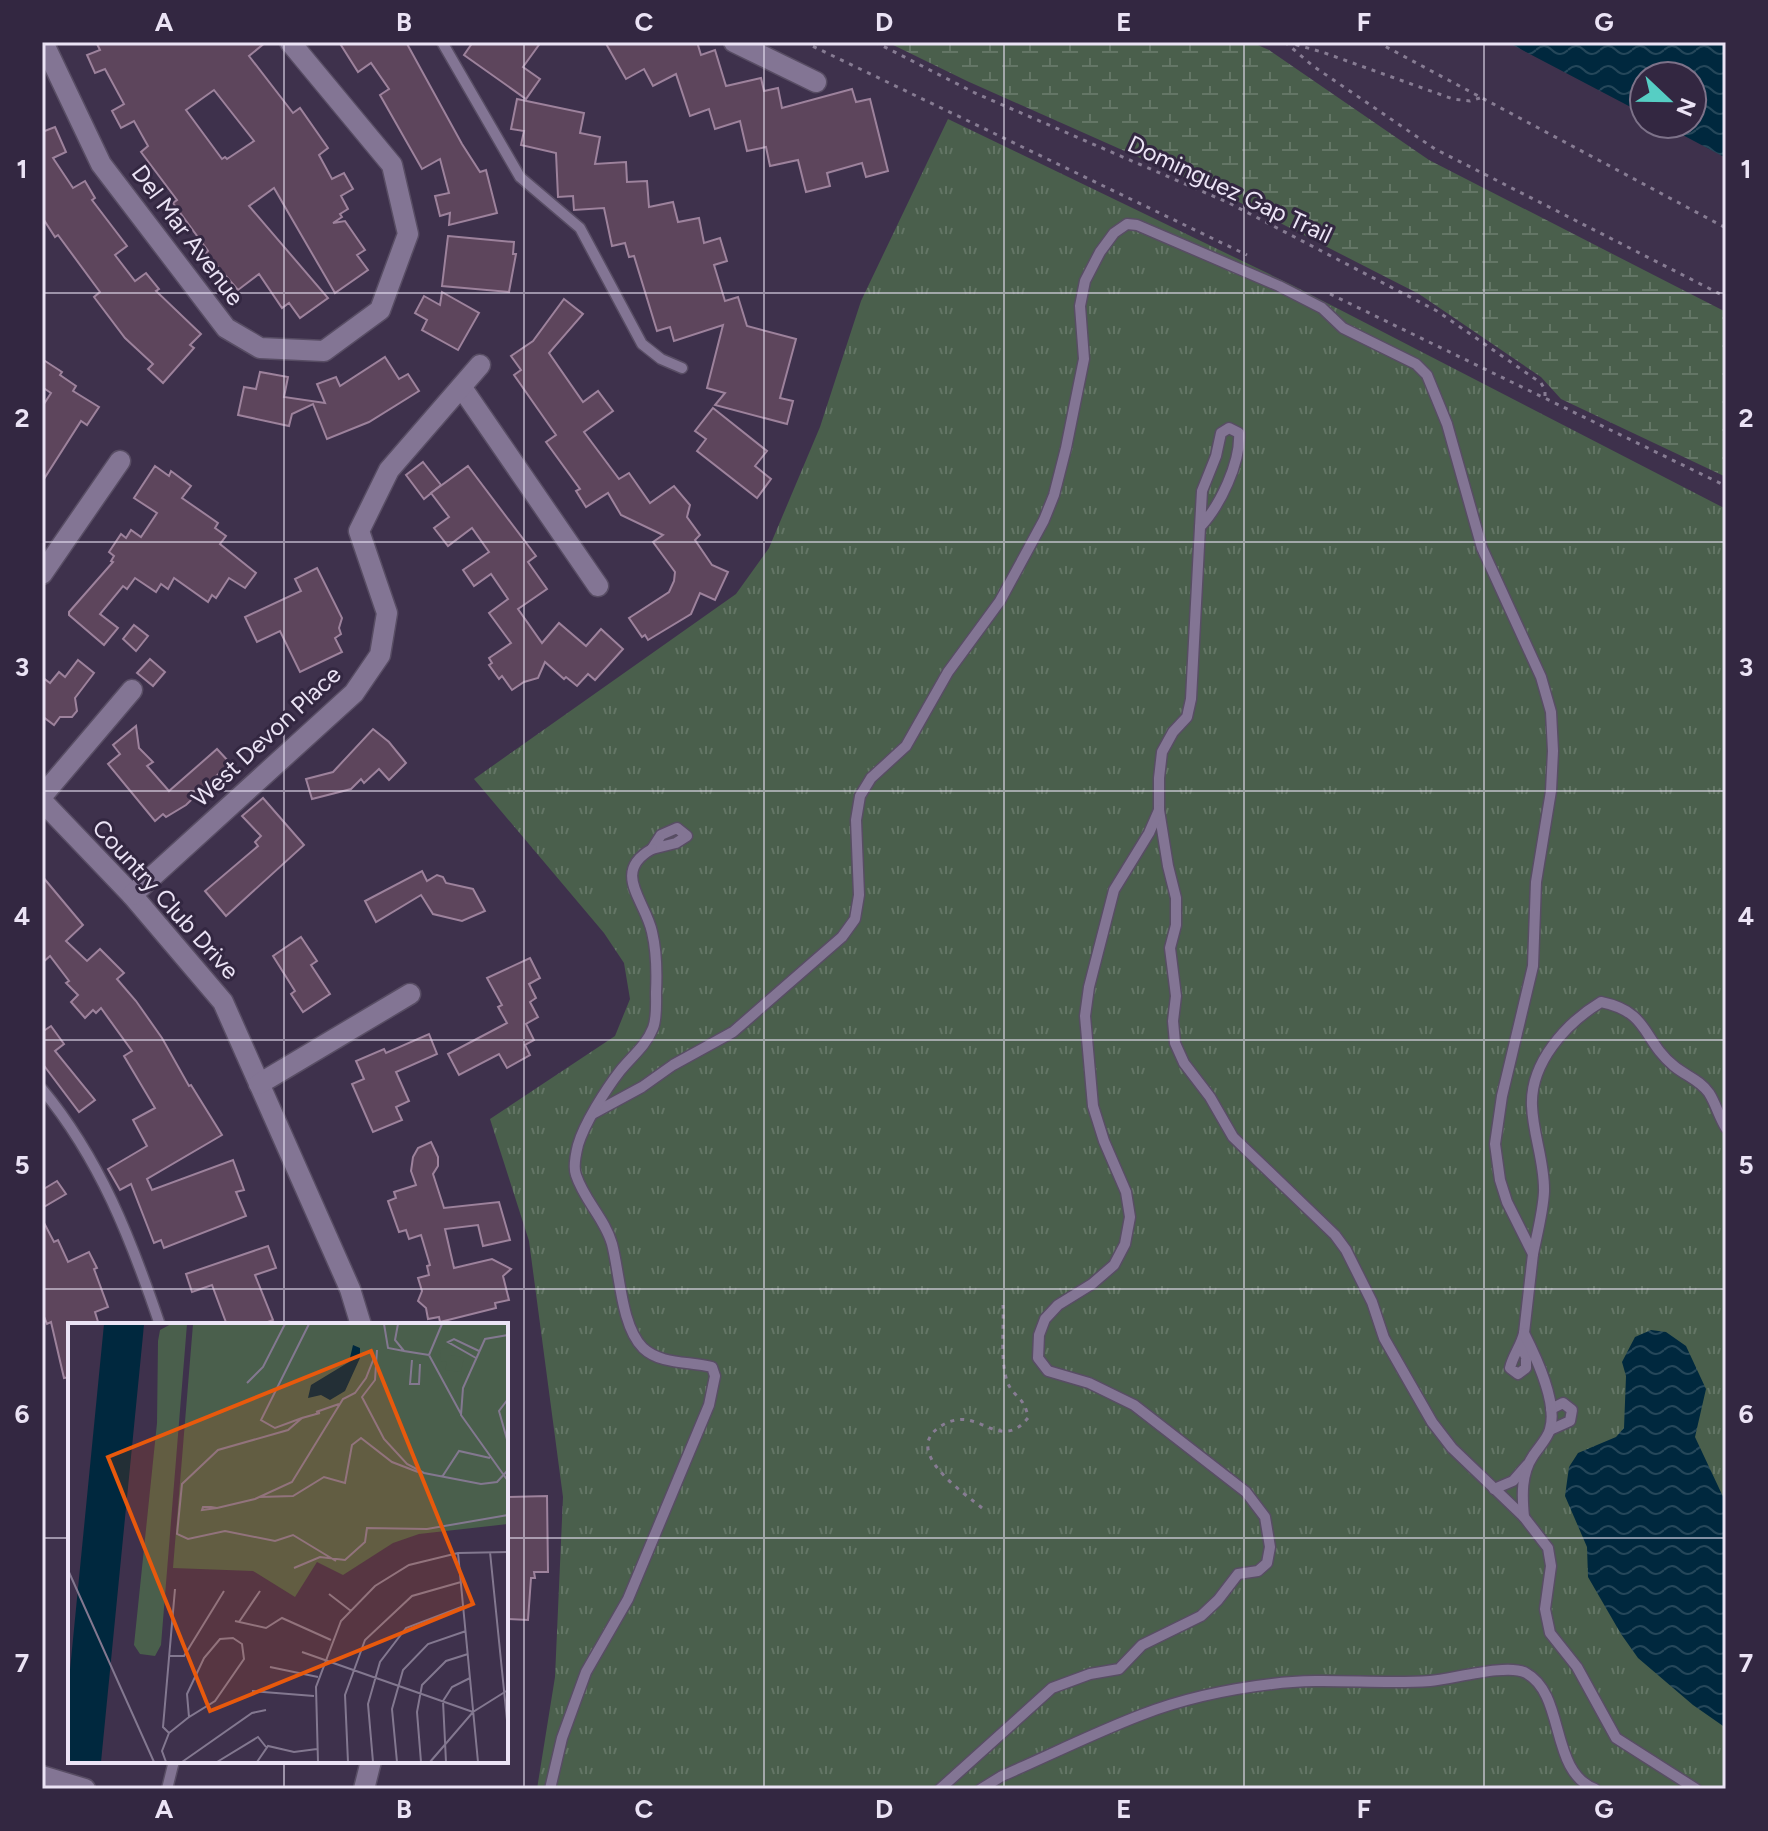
<svg xmlns="http://www.w3.org/2000/svg" width="1768" height="1831" viewBox="0 0 1768 1831" font-family="Figtree,sans-serif">
<style>
.grass{fill:url(#grass-tufts)}
.wetland{fill:url(#wetland-marsh)}
.water{fill:url(#water-waves)}
.building{fill:#5d455c;stroke:#9d829c;stroke-width:2;fill-rule:evenodd}
.lines{fill:none;stroke-linecap:round;stroke-linejoin:round}
.service-casing{stroke:#584d64;stroke-width:13}
.minor-casing{stroke:#584d64;stroke-width:23}
.path{stroke:#877c93;stroke-width:3;stroke-dasharray:4 6;stroke-linecap:butt}
.service{stroke:#837594;stroke-width:10}
.minor{stroke:#837594;stroke-width:20}
.grid{fill:none;stroke:#ebe3f5;stroke-width:2;stroke-opacity:0.55}
.labels{text-anchor:middle;dominant-baseline:central;stroke-width:6;stroke-linejoin:round;paint-order:stroke}
.street-label{font-size:24px;fill:#ebe3f5;stroke:#332741}
.inset-road{fill:none;stroke:#837890;stroke-width:2}
.view{fill:#e8590c;fill-opacity:0.15;stroke:#e8590c;stroke-width:4}
.inset-edge{fill:none;stroke:#ebe3f5;stroke-width:4}
.neatline{fill:none;stroke:#ebe3f5;stroke-width:3}
.grid-label{font-size:26px;text-anchor:middle;font-weight:bold;fill:#ebe3f5}
</style>
<defs>
<pattern id="grass-tufts" width="24" height="20" patternUnits="userSpaceOnUse" patternTransform="scale(2)"><rect width="24" height="20" fill="#4a5f4c"/><path d="M3 7l-1-3M5 7V3M7 7l1-3M15 17l-1-3M17 17v-4M19 17l1-3" fill="none" stroke="#647666"/></pattern>
<pattern id="wetland-marsh" width="20" height="14" patternUnits="userSpaceOnUse" patternTransform="scale(2)"><rect width="20" height="14" fill="#4a5f4c"/><path d="M1 5h8M5 5V1M11 12h8M15 12V8" fill="none" stroke="#647666"/></pattern>
<pattern id="water-waves" width="16" height="10" patternUnits="userSpaceOnUse" patternTransform="scale(2)"><rect width="16" height="10" fill="#00283e"/><path d="M0 5q4-4 8 0t8 0" fill="none" stroke="#25475a"/></pattern>
</defs>
<rect width="100%" height="100%" fill="#3e314c"/>
<!-- grass -->
<polygon class="grass" points="948,119 1292,285 1726,509 1726,1789 537,1789 555,1677 563,1497 529,1241 490,1119 615,1036 630,999 624,963 604,933 474,779 736,594 769,548 820,427 861,301"/>
<!-- wetland -->
<polygon class="wetland" points="887,42 1251,42 1269,50 1429,160 1726,312 1726,477 1561,399 1541,377 1419,294 1237,201 967,81"/>
<!-- water -->
<g class="water">
<polygon points="1507,42 1726,42 1726,158 1662,124 1692,124 1692,76 1644,76 1644,114"/>
<polygon points="1651,1330 1666,1332 1686,1346 1706,1389 1695,1437 1726,1503 1726,1728 1693,1705 1638,1658 1621,1634 1588,1577 1587,1547 1565,1496 1569,1467 1578,1453 1616,1437 1624,1428 1626,1376 1622,1362 1635,1337"/>
</g>
<!-- building -->
<g class="building">
<path d="M96 42H266L249 56 293 113 300 108 328 148 319 155 332 179 344 173 353 189 341 196 348 209 340 214 342 217 333 223 345 221 365 250 357 255 368 270 335 293 274 188 249 206 328 298 300 318 289 303 282 308 259 274 238 290 206 253 208 251 173 203 177 200 141 152 148 146 134 121 121 128 112 111 124 104 105 69 95 73 87 55 100 50ZM214 90 254 141 227 159 225 157 222 159 186 110Z"/>
<polygon points="339,42 406,42 462,144 480,172 486,170 497,213 449,225 450,213 440,216 435,196 449,193 440,159 422,169 380,95 389,89 371,63 358,72"/>
<polygon points="473,42 541,42 523,67 540,79 526,99 464,55"/>
<polygon points="605,42 697,42 701,55 715,50 726,86 761,78 764,91 778,88 782,108 852,89 856,102 870,99 888,171 866,177 862,163 827,173 830,186 806,192 798,160 770,166 766,147 747,151 740,121 715,129 709,109 690,116 676,74 653,86 644,69 626,79"/>
<polygon points="517,99 584,113 580,133 600,137 595,164 626,162 627,182 647,181 649,207 673,202 678,222 699,218 704,243 720,238 727,261 714,265 725,301 738,297 747,326 796,339 780,398 793,401 787,424 715,405 725,393 707,388 723,325 674,341 670,327 657,331 634,256 629,257 625,243 612,246 604,208 574,210 573,196 558,197 556,153 521,145 524,131 511,129"/>
<polygon points="55,127 66,152 53,158 73,188 85,181 95,198 92,200 127,246 115,255 135,281 146,273 159,289 156,291 201,334 190,345 194,348 163,383 148,369 153,364 125,338 94,297 100,292 58,235 55,237 42,217 42,132"/>
<polygon points="448,236 514,242 513,254 516,254 509,292 442,286"/>
<polygon points="442,292 479,313 458,350 422,330 427,320 415,313 424,296 440,305"/>
<polygon points="564,299 583,314 549,353 583,402 598,391 613,411 584,432 619,479 629,473 650,503 674,486 690,505 687,517 700,535 695,540 712,565 728,572 715,600 700,593 691,614 648,640 645,635 642,637 629,618 669,592 674,581 675,572 653,542 663,535 621,515 608,493 586,507 576,491 580,489 546,442 556,435 514,375 521,370 511,356 533,341"/>
<polygon points="385,357 399,379 408,374 419,391 369,422 327,439 313,404 292,414 289,426 238,415 244,387 256,389 260,372 288,377 284,397 325,403 317,384 336,377 340,386"/>
<polygon points="42,359 62,372 60,375 76,386 73,391 99,407 87,425 81,421 42,482 42,407 51,393 42,387"/>
<polygon points="713,408 767,451 755,466 771,479 757,498 697,451 706,439 695,431"/>
<polygon points="423,462 441,485 424,499 406,475"/>
<polygon points="155,466 169,476 171,471 191,486 182,498 218,523 215,528 226,536 220,544 256,573 245,588 229,578 216,598 212,595 208,602 174,578 168,589 161,584 156,592 135,578 127,589 123,586 100,614 118,628 104,645 69,615 69,612 113,562 111,561 114,556 109,552 121,534 126,538 131,530 141,537 157,513 134,498"/>
<polygon points="468,466 536,556 528,562 547,589 518,609 542,643 559,623 586,646 601,629 623,649 595,680 588,674 577,686 566,677 564,679 545,662 538,678 524,682 512,690 502,676 499,679 489,665 492,663 489,658 511,643 489,613 508,599 491,574 474,586 463,570 489,552 472,528 448,546 434,528 449,517 431,493"/>
<polygon points="317,568 342,618 339,628 341,634 335,638 342,652 300,672 280,631 257,642 245,617 301,591 295,579"/>
<polygon points="134,625 148,636 136,651 123,639"/>
<polygon points="150,659 165,672 153,686 137,673"/>
<polygon points="78,660 94,673 75,698 77,711 72,717 60,717 54,725 42,716 42,677 50,683 59,672 65,677"/>
<polygon points="136,726 139,748 153,762 147,766 169,791 217,749 230,763 186,805 166,817 163,814 155,821 108,764 120,754 113,745"/>
<polygon points="373,729 389,742 406,763 389,780 379,769 364,783 361,779 351,789 312,799 306,779 333,772"/>
<polygon points="263,798 304,845 226,916 205,891 258,846 255,842 261,836 242,816"/>
<polygon points="422,871 427,881 437,875 443,877 446,883 473,889 485,911 462,921 433,914 421,895 376,922 365,901"/>
<polygon points="42,876 83,925 66,941 87,961 100,949 124,973 117,979 136,1001 162,1038 189,1086 191,1085 222,1135 147,1179 152,1190 233,1160 244,1190 236,1192 246,1216 164,1248 161,1240 154,1243 131,1184 120,1190 108,1169 147,1146 133,1120 155,1108 124,1056 132,1051 101,1008 96,1013 93,1010 85,1018 71,1002 78,995 66,983 69,981 50,956 42,963"/>
<polygon points="301,937 317,961 311,965 330,994 303,1012 291,994 295,991 273,956"/>
<polygon points="530,958 540,978 529,984 536,998 530,1002 538,1017 526,1024 534,1040 525,1045 530,1055 507,1068 499,1054 459,1075 448,1054 507,1023 498,1007 502,1005 487,978"/>
<polygon points="51,1026 64,1044 55,1051 95,1100 79,1112 42,1063 42,1032"/>
<polygon points="429,1034 437,1054 396,1072 409,1101 396,1107 402,1120 373,1132 352,1084 364,1079 356,1061 384,1049 386,1053"/>
<polygon points="431,1142 438,1157 438,1166 433,1174 444,1208 499,1202 510,1240 483,1246 478,1225 445,1229 454,1268 492,1259 511,1269 503,1276 509,1300 495,1303 496,1308 440,1322 439,1317 428,1319 426,1308 418,1301 422,1291 418,1278 429,1275 427,1266 430,1265 421,1235 409,1239 406,1230 399,1232 388,1201 396,1198 394,1192 416,1185 411,1171 413,1157 418,1148"/>
<polygon points="57,1181 66,1194 42,1208 42,1190"/>
<polygon points="42,1219 54,1242 58,1240 68,1262 89,1252 97,1268 94,1269 108,1307 95,1312 99,1325 70,1325 70,1377 64,1378 51,1322 47,1324 42,1312"/>
<polygon points="268,1246 276,1268 255,1275 273,1320 260,1325 227,1325 212,1285 192,1292 186,1274"/>
<polygon points="547,1496 548,1572 534,1572 535,1578 531,1578 528,1620 506,1619 506,1497"/>
</g>
<g class="lines">
<defs>
<g id="service">
<polyline points="442,42 520,177 580,228 642,344 661,359 682,368"/>
<path d="M1229 428 1239 433C1241 462 1220 506 1200 527L1202 491 1216 456 1221 433Z"/>
<polyline points="1200,527 1191,699 1187,717 1173,732 1162,752 1159,778 1159,810 1168,866 1176,898 1176,925 1170,948 1176,996 1173,1021 1175,1043 1184,1063 1210,1097 1233,1137 1335,1235 1346,1250 1372,1302 1384,1338 1432,1422 1452,1448 1524,1517 1548,1548 1551,1566 1545,1609 1550,1633 1577,1667 1616,1738 1696,1789"/>
<polygon points="677,828 687,836 676,843 652,849 661,835"/>
<path d="M42 1089C100 1159 131 1239 160 1325"/>
<path d="M594 1113 642 1087 673 1065 733 1032 842 937 855 919 859 895 856 820 860 796 871 778 906 746 948 672 1000 601 1044 520 1054 495 1066 448 1084 359 1080 306 1085 281 1100 252 1114 233 1127 224 1137 225 1279 286 1322 308 1343 328 1416 364 1427 375 1447 424 1482 548 1541 677 1551 712 1553 751 1551 791 1536 882 1533 966 1502 1096 1495 1144 1500 1180 1507 1202 1533 1254 1524 1333C1521 1346 1513 1355 1510 1368L1518 1374 1526 1368V1357L1521 1346"/>
<path d="M1533 1254C1537 1234 1543 1212 1544 1192 1545 1163 1533 1135 1532 1106 1530 1063 1566 1023 1601 1002 1650 1012 1642 1040 1674 1066 1686 1076 1700 1080 1709 1093 1716 1104 1719 1117 1726 1128"/>
<polyline points="1550,1430 1570,1421 1572,1410 1563,1403 1551,1409"/>
<polyline points="1494,1489 1513,1481 1527,1465"/>
<path d="M1524 1517C1522 1496 1521 1474 1533 1456 1538 1448 1548 1438 1550 1429 1558 1403 1536 1357 1524 1333"/>
<polyline points="167,1789 174,1761"/>
<path d="M550 1789 562 1738 586 1672 628 1599 709 1405 715 1376 712 1367C690 1361 661 1365 643 1348 621 1326 620 1274 612 1244 605 1219 584 1200 576 1175 573 1167 576 1153 578 1145 584 1124 606 1089 620 1071 631 1057 646 1046 653 1028 657 1018 656 1004 656 992 657 971 657 953 652 932 645 900 611 872 652 849"/>
<polyline points="940,1789 1052,1688 1090,1674 1119,1669 1142,1645 1201,1616 1218,1600 1238,1574 1258,1571 1267,1563 1270,1547 1265,1517 1246,1492 1134,1405 1089,1383 1048,1371 1038,1358 1039,1335 1045,1319 1058,1305 1092,1284 1114,1265 1125,1244 1130,1217 1126,1192 1104,1141 1093,1106 1085,1016 1089,987 1114,890 1149,833 1159,810"/>
<path d="M981 1789 1002 1776C1048 1756 1094 1733 1141 1715 1182 1699 1229 1689 1272 1684 1324 1677 1378 1685 1430 1681 1453 1679 1508 1663 1526 1673 1566 1695 1549 1771 1595 1789"/>
</g>
<g id="minor">
<polyline points="43,42 101,164 226,328 260,348 324,351 380,310 408,234 392,165 290,42"/>
<polyline points="734,42 816,82"/>
<polyline points="462,388 598,586"/>
<polyline points="42,574 120,461"/>
<polyline points="42,796 132,690"/>
<polyline points="42,801 132,895 223,1002 350,1289 361,1325"/>
<polyline points="132,895 354,693 380,655 387,613 359,531 389,470 480,365"/>
<polyline points="259,1084 410,994"/>
<polyline points="42,1776 85,1789"/>
<polyline points="364,1789 371,1761"/>
</g>
</defs>
<!-- service casing -->
<use href="#service" class="service-casing"/>
<!-- minor casing -->
<use href="#minor" class="minor-casing"/>
<!-- path -->
<g class="path">
<polyline points="804,42 1247,255"/>
<polyline points="875,42 975,93 1229,203 1437,311 1541,383 1545,390 1545,400"/>
<polyline points="1285,42 1313,66 1435,149 1726,297"/>
<polyline points="1286,42 1322,52 1453,99 1470,101 1480,98"/>
<polyline points="1377,42 1726,228"/>
<polyline points="1330,294 1726,486"/>
<path d="M982 1508C964 1493 904 1453 938 1428 946 1422 957 1418 967 1420 981 1422 994 1433 1008 1431 1017 1430 1023 1424 1028 1418 1025 1396 1013 1398 1007 1381 1000 1359 1004 1329 1003 1305"/>
</g>
<!-- service -->
<use href="#service" class="service"/>
<!-- minor -->
<use href="#minor" class="minor"/>
</g>
<!-- grid -->
<path class="grid" d="M284 42V1325M524 42V1789M764 42V1789M1004 42V1789M1244 42V1789M1484 42V1789M42 293H1726M42 542H1726M42 791H1726M42 1040H1726M42 1289H1726M42 1538H70M506 1538H1726M284 1761V1789"/>
<g class="labels">
<!-- street labels -->
<g class="street-label">
<text transform="translate(1230 189) rotate(25)">Dominguez Gap Trail</text>
<text transform="translate(188 235) rotate(53)">Del Mar Avenue</text>
<text transform="translate(266 736) rotate(-43)">West Devon Place</text>
<text transform="translate(166 899) rotate(48)">Country Club Drive</text>
</g>
</g>
<!-- overview -->
<g transform="translate(68 1323)">
<rect width="440" height="440" fill="#3e314c"/>
<path d="M125 1H440V201L351 211 325 220 275 252 249 239 227 274 185 248 105 245Z" fill="#4a5f4c"/>
<path d="M103 1H119L93 322 87 333 72 331 66 322 89 100 90 18 92 7Z" fill="#4a5f4c"/>
<path d="M380 25V32L396 34 393 49 377 47 379 39 372 38 373 26Z" fill="#4a5f4c"/>
<path d="M36 1H76L75 12 33 439H0V367ZM285 22 292 25V35L277 68 262 77 253 72 240 75 243 62 281 39Z" fill="#00283e"/>
<path class="inset-road" d="M316 1 320 25 336 28M330 1 327 17 336 28 361 32M440 12 417 16 395 65 393 92 440 158M309 27 307 57 294 74 316 116 339 141 356 150 413 161 429 159 440 147M361 32 393 91M361 32 374 1M408 35 380 19 386 16 411 28M344 37 342 61H351L352 41M179 60 195 44 217 1M440 76 431 88 440 120M248 89 271 81M247 91 252 90 234 95 220 107 150 127 114 161 109 211 120 216 157 208 207 218 225 212 268 238M234 95 207 105 193 97 241 1M374 154 391 128 422 135M192 174 225 173 256 154 277 160 284 122 293 115 324 139 350 149M135 184H143L149 185 134 187ZM149 185 187 176 224 159 275 76 287 70 298 55 306 35M422 229 440 407M390 230 410 439M226 245 252 234 277 237 297 219 299 205 359 206 440 192M0 247 86 439M261 271 283 288M167 298 198 305 214 295 263 317M171 299 192 268M165 315 174 321 176 336 147 378 121 394 119 371 136 335 152 316ZM234 329 405 389M102 333H116L156 268M202 344 250 354M184 368 246 373M101 410 95 404 107 266M98 439 94 428 101 410 121 394M114 439 184 390 198 387M149 439 190 414 198 424M189 439 200 423 226 429 249 426M250 439 248 364 273 298 307 263 341 242 390 230 440 229M280 439 277 372 297 317 344 273 393 259M305 439 300 381 312 339 338 305 396 283M329 439 324 386 335 347 360 321 398 308M353 439 349 389 354 362 378 338 400 331M362 439 405 389 440 367M378 439 375 378 384 364 402 355"/>
<path class="view" d="M303 28 405 281 142 388 40 134Z"/>
<rect width="440" height="440" class="inset-edge"/>
</g>
<!-- border -->
<rect width="1768" height="1831" fill="none" stroke="#332741" stroke-width="88"/>
<!-- north arrow -->
<g transform="translate(1668 100) rotate(112)"><circle r="38" fill="#332741" stroke="#7d7289" stroke-width="2"/>
<path d="M0-6L14 30L0 20L-14 30Z" fill="#56cec4"/>
<text y="-12" font-size="22" font-weight="bold" text-anchor="middle" fill="#ebe3f5">N</text>
</g>
<rect x="44" y="44" width="1680" height="1743" class="neatline"/>
<g class="grid-label">
<text x="164" y="31">A</text>
<text x="404" y="31">B</text>
<text x="644" y="31">C</text>
<text x="884" y="31">D</text>
<text x="1124" y="31">E</text>
<text x="1364" y="31">F</text>
<text x="1604" y="31">G</text>
<text x="22" y="178">1</text>
<text x="1746" y="178">1</text>
<text x="22" y="427">2</text>
<text x="1746" y="427">2</text>
<text x="22" y="676">3</text>
<text x="1746" y="676">3</text>
<text x="22" y="925">4</text>
<text x="1746" y="925">4</text>
<text x="22" y="1174">5</text>
<text x="1746" y="1174">5</text>
<text x="22" y="1423">6</text>
<text x="1746" y="1423">6</text>
<text x="22" y="1672">7</text>
<text x="1746" y="1672">7</text>
<text x="164" y="1818">A</text>
<text x="404" y="1818">B</text>
<text x="644" y="1818">C</text>
<text x="884" y="1818">D</text>
<text x="1124" y="1818">E</text>
<text x="1364" y="1818">F</text>
<text x="1604" y="1818">G</text>
</g>
</svg>
